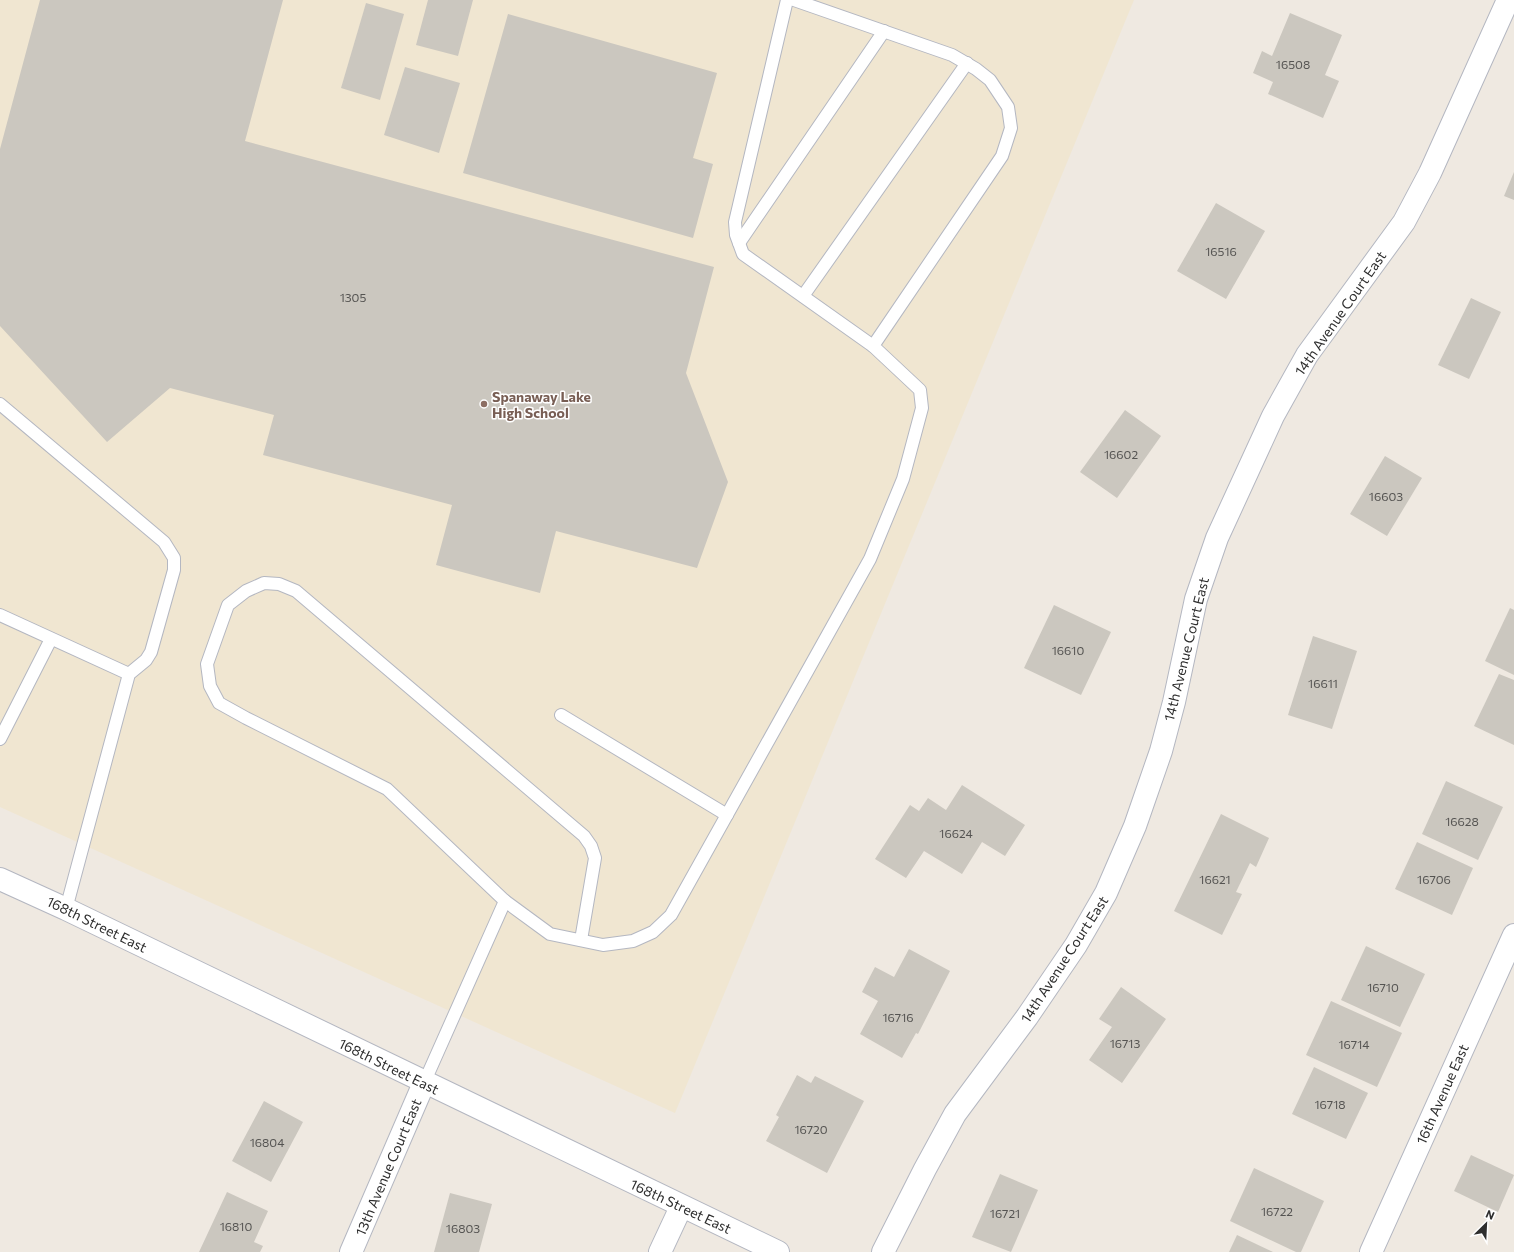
<svg xmlns="http://www.w3.org/2000/svg" width="1514" height="1252" viewBox="0 0 1514 1252" font-family="Commissioner,sans-serif">
<style>
.education{fill:#f0e6d1}
.building{fill:#cbc7bf}
.lines{fill:none;stroke-linecap:round;stroke-linejoin:round}
.service-casing{stroke:#b4b7c1;stroke-width:14}
.minor-casing{stroke:#b4b7c1;stroke-width:24}
.tertiary-casing{stroke:#b4b7c1;stroke-width:24}
.service{stroke:#fff;stroke-width:12}
.minor{stroke:#fff;stroke-width:22}
.tertiary{stroke:#fff;stroke-width:22}
.education-dot{fill:#8d6e63;stroke:#fff;stroke-width:1.5}
.labels{text-anchor:middle;dominant-baseline:central;stroke-width:3;stroke-linejoin:round;paint-order:stroke}
.number-label{font-size:12px;fill:#555452}
.street-label{font-size:14px;fill:#2e2e2e;stroke:#fff}
.education-label{font-size:14px;font-weight:bold;fill:#785e54;stroke:#fff;text-anchor:start}
</style>
<rect width="100%" height="100%" fill="#efe9e1"/>
<!-- education -->
<polygon class="education" points="0,0 1134,0 675,1113 0,807"/>
<!-- building -->
<g class="building">
<polygon points="40,0 283,0 245,141 714,267 686,373 728,482 697,568 556,531 540,593 436,565 452,505 263,455 274,415 170,388 107,442 0,326 0,149"/>
<polygon points="428,0 473,0 458,56 416,45"/>
<polygon points="366,3 404,14 380,100 341,88"/>
<polygon points="1290,13 1342,35 1325,75 1339,81 1323,118 1268,94 1273,82 1253,73 1262,51 1272,56"/>
<polygon points="508,14 717,73 693,158 713,164 693,238 463,173"/>
<polygon points="405,67 460,83 439,153 384,135"/>
<polygon points="1514,172 1514,200 1504,196"/>
<polygon points="1216,203 1265,231 1226,299 1177,271"/>
<polygon points="1471,298 1501,312 1469,379 1438,365"/>
<polygon points="1125,410 1161,436 1117,498 1080,472"/>
<polygon points="1385,456 1422,478 1387,536 1350,514"/>
<polygon points="1054,605 1111,632 1081,695 1024,668"/>
<polygon points="1510,608 1514,610 1514,675 1485,661"/>
<polygon points="1313,636 1357,651 1332,729 1288,715"/>
<polygon points="1499,674 1514,680 1514,745 1474,726"/>
<polygon points="1446,781 1503,807 1478,860 1422,834"/>
<polygon points="962,785 1025,825 1005,856 982,842 962,874 924,851 906,878 875,859 910,805 919,811 928,798 946,810"/>
<polygon points="1221,814 1269,838 1256,867 1250,863 1236,892 1242,894 1222,935 1174,911"/>
<polygon points="1417,842 1473,868 1452,915 1395,889"/>
<polygon points="1366,946 1425,974 1400,1027 1341,1000"/>
<polygon points="909,949 950,971 918,1034 916,1033 902,1058 860,1034 878,1001 862,992 875,967 894,977"/>
<polygon points="1121,987 1166,1019 1122,1083 1089,1060 1112,1027 1099,1019"/>
<polygon points="1331,1001 1402,1033 1377,1087 1306,1055"/>
<polygon points="1314,1067 1368,1093 1346,1139 1292,1114"/>
<polygon points="797,1075 811,1083 815,1076 864,1101 827,1173 766,1141 779,1117 776,1115"/>
<polygon points="264,1101 303,1122 271,1182 232,1161"/>
<polygon points="1471,1155 1514,1175 1498,1212 1454,1191"/>
<polygon points="1254,1168 1324,1201 1301,1252 1296,1252 1230,1221"/>
<polygon points="1000,1174 1038,1190 1011,1252 972,1237"/>
<polygon points="227,1192 268,1211 254,1242 263,1246 260,1252 199,1252"/>
<polygon points="450,1193 492,1204 479,1252 434,1252"/>
<polygon points="1237,1235 1273,1252 1229,1252"/>
</g>
<g class="lines">
<defs>
<g id="service">
<polyline points="787,0 735,222 736,235 743,254 873,346"/>
<polyline points="739,243 884,31"/>
<polyline points="803,296 967,63"/>
<polyline points="0,404 164,542 174,558 174,570 151,652 146,660 129,674 66,909"/>
<polyline points="0,615 129,674"/>
<polyline points="561,715 727,815"/>
<polyline points="0,739 51,639"/>
<polyline points="505,901 387,789 246,718 219,703 210,686 207,664 228,605 246,591 264,583 279,584 296,591 584,836 591,846 595,858 581,940"/>
<polyline points="424,1083 505,901 550,934 603,945 633,941 653,932 671,915 870,559 903,479 922,408 920,390 873,346 1002,156 1011,128 1008,107 990,80 976,69 952,55 794,0"/>
</g>
<g id="minor">
<polyline points="351,1252 424,1083"/>
<polyline points="660,1252 681,1207"/>
<polyline points="883,1252 925,1169 955,1114 1027,1017 1076,945 1106,893 1135,826 1161,751 1174,702 1196,599 1217,538 1273,416 1307,355 1404,222 1430,173 1508,0"/>
<polyline points="1371,1252 1514,935"/>
</g>
<polyline id="tertiary" points="0,879 66,909 778,1252"/>
</defs>
<!-- service casing -->
<use href="#service" class="service-casing"/>
<!-- minor casing -->
<use href="#minor" class="minor-casing"/>
<!-- tertiary casing -->
<use href="#tertiary" class="tertiary-casing"/>
<!-- service -->
<use href="#service" class="service"/>
<!-- minor -->
<use href="#minor" class="minor"/>
<!-- tertiary -->
<use href="#tertiary" class="tertiary"/>
</g>
<!-- markers -->
<circle class="education-dot" cx="484" cy="404" r="4"/>
<g class="labels">
<!-- number labels -->
<g class="number-label">
<text x="1293" y="64">16508</text>
<text x="1221" y="251">16516</text>
<text x="353" y="297">1305</text>
<text x="1121" y="454">16602</text>
<text x="1386" y="496">16603</text>
<text x="1068" y="650">16610</text>
<text x="1323" y="683">16611</text>
<text x="1462" y="821">16628</text>
<text x="956" y="833">16624</text>
<text x="1215" y="879">16621</text>
<text x="1434" y="879">16706</text>
<text x="1383" y="987">16710</text>
<text x="898" y="1017">16716</text>
<text x="1125" y="1043">16713</text>
<text x="1354" y="1044">16714</text>
<text x="1330" y="1104">16718</text>
<text x="811" y="1129">16720</text>
<text x="267" y="1142">16804</text>
<text x="1277" y="1211">16722</text>
<text x="1005" y="1213">16721</text>
<text x="236" y="1226">16810</text>
<text x="463" y="1228">16803</text>
</g>
<!-- street labels -->
<g class="street-label">
<text transform="translate(1340 313) rotate(-55)">14th Avenue Court East</text>
<text transform="translate(1186 649) rotate(-76)">14th Avenue Court East</text>
<text transform="translate(97 924) rotate(26)">168th Street East</text>
<text transform="translate(1064 959) rotate(-57)">14th Avenue Court East</text>
<text transform="translate(389 1066) rotate(26)">168th Street East</text>
<text transform="translate(1442 1094) rotate(-66)">16th Avenue East</text>
<text transform="translate(388 1167) rotate(-67)">13th Avenue Court East</text>
<text transform="translate(681 1206) rotate(25)">168th Street East</text>
</g>
<!-- education labels -->
<g class="education-label">
<text x="492" y="396">Spanaway Lake<tspan x="492" dy="16">High School</tspan></text>
</g>
</g>
<!-- north arrow -->
<g transform="translate(1486 1224) rotate(24)" stroke="#ffffff" stroke-width="3" paint-order="stroke">
<path d="M0-3L7 15L0 10L-7 15Z" fill="#2e2e2e"/>
<text y="-6" font-size="11" font-weight="bold" text-anchor="middle" fill="#2e2e2e">N</text>
</g>
</svg>
